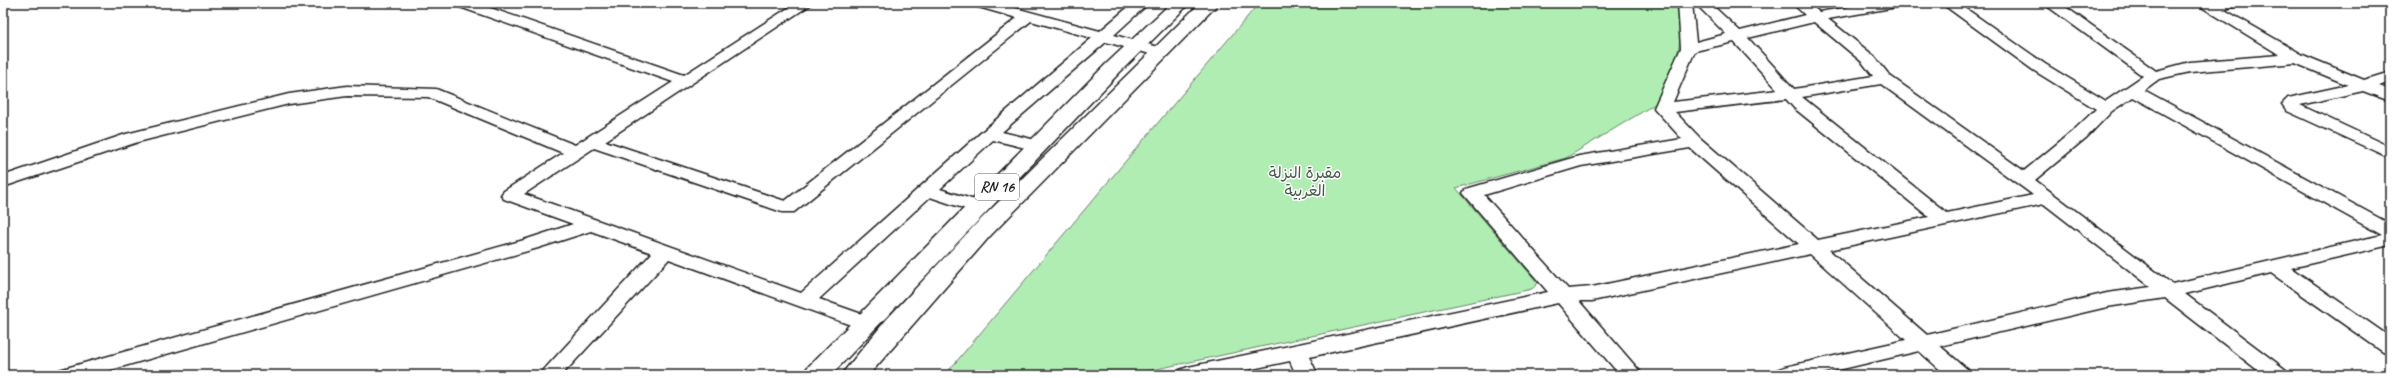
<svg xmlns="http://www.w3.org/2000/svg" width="2393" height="378" viewBox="0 0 2393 378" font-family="Caveat,'Playpen Sans Arabic',sans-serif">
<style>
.green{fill:#b0edb3;stroke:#668468}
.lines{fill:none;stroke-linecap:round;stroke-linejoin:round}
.minor-casing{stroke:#1c1c1c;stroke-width:3}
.primary-casing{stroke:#1c1c1c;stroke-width:3}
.minor{fill:#fff;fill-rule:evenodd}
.primary{fill:#fff;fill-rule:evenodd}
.labels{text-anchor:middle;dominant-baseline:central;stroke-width:3;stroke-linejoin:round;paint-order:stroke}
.shield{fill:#fff;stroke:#606060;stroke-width:1}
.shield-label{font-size:15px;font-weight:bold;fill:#1c1c1c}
.park-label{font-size:16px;fill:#485b49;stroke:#fff}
</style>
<rect width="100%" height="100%" fill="#fff"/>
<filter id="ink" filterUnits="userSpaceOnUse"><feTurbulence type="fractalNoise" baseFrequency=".025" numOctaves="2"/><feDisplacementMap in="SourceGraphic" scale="8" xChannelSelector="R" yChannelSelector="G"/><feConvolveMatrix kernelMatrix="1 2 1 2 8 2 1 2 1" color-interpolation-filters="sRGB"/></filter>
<g filter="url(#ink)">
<!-- green -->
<path class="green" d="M1259 3H1675C1689 33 1673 68 1665 98L1566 158 1456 188 1538 283 1532 289 1129 375H945Z"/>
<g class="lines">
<defs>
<g id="minor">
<path d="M455 3H476L684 75 796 3H813L605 141 785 201 1017 18 975 6 973 3H997L1100 31 1133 3H1149L1114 35 1166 49 1169 52 1161 57 1106 42 1002 132 1044 142 1047 146 1044 150 1038 151 993 140 940 189 984 203 987 207 984 211H972L930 197 819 299 873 318 876 323 873 328 866 330 859 328 669 259 562 375H539L652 253 591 231 538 248 93 375H56L59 370 524 240 573 224 504 199 501 195 504 191 563 153 428 97 347 96 289 104 138 142 3 187V176L126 134 289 94 347 86 436 89 575 145 673 82 457 6ZM1031 21 1092 38 984 130 801 293 524 194 594 148 782 212H794Z"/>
<path d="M1678 3H1692L1696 42 1726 34 1695 3H1710L1740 31 1805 15 1792 3H1808L1819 12 1872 3H1904L1897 7 1828 19 1874 56 1890 76 2024 171 2075 129 2096 109 2033 70 1941 3H1958L2045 64 2106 101 2143 76 2043 3H2060L2156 71 2190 62 2280 55 2195 3H2242L2240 6 2223 9 2303 55 2364 80 2390 72V82L2379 86 2390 90V101L2363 91 2300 105 2390 147V158L2287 111 2282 104 2288 98 2348 85 2295 63 2190 72 2159 79 2144 90 2390 224V245L2291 268 2390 337V354L2383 352 2271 273 2185 294 2286 370 2289 375H2264L2165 298 2107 307 1940 346 1968 370 1971 375H1946L1919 351 1817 375H1774L1777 370 1785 367 1906 340 1810 254 1592 301H1579L1643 375H1620L1558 303 1309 357 1318 375H1296L1290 361 1223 375H1177L1180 370 1188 367 1548 292 1463 193 1466 189 1579 156 1682 139 1654 108 1681 48ZM1814 22 1862 62 1873 76 1794 89 1748 38ZM1734 42 1778 90 1673 102 1695 51ZM1881 84 2018 184 2033 195 1947 213 1802 97ZM2133 97 2382 235 2172 284 2035 180 2087 137 2112 111ZM1786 99 1794 108 1929 217 1818 240 1700 138 1675 112ZM1690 148 1799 244 1592 287 1568 289 1484 195 1581 166ZM2044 204 2151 287 2107 293 1927 335 1829 250Z"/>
</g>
<g id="primary">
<polygon points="1171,3 1190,3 1120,72 831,375 803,375 807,368 1106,64"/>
<polygon points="1200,3 1219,3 990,236 869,375 841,375 886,320 974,226"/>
</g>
</defs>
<!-- minor casing -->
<use href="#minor" class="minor-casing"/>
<!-- primary casing -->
<use href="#primary" class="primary-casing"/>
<!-- minor -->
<use href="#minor" class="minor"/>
<!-- primary -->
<use href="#primary" class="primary"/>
</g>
</g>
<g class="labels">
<!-- shield labels -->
<rect class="shield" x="975" y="174" width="44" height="26" rx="3"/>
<g class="shield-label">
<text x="997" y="187">RN 16</text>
</g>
<!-- park labels -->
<g class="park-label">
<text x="1305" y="173">مقبرة النزلة<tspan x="1305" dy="18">الغربية</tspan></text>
</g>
</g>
<!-- margin -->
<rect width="2393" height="378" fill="none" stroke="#fff" stroke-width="16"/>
<rect x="8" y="8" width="2377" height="362" fill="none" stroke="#1c1c1c" stroke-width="1.5" filter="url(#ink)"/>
</svg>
